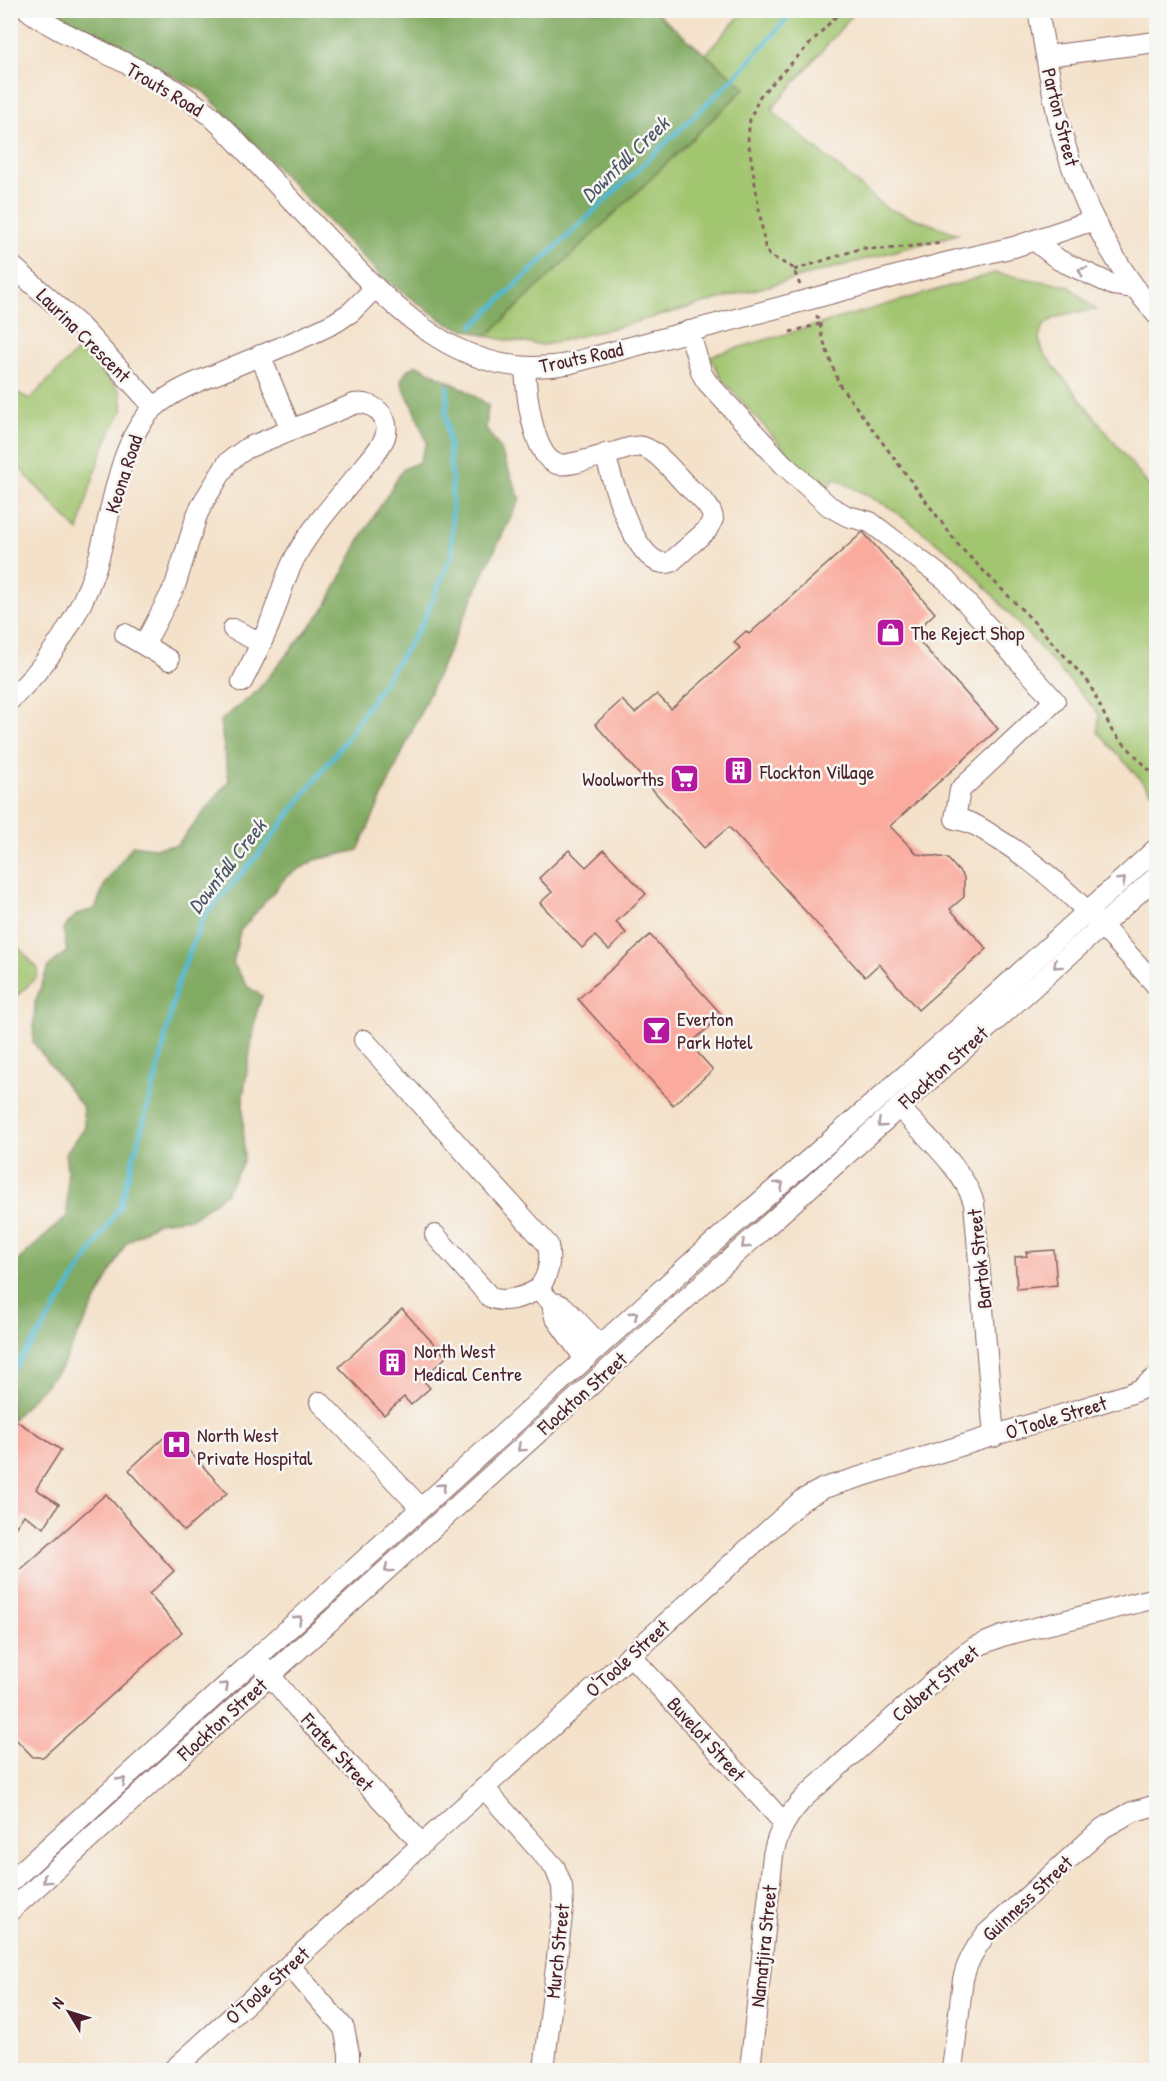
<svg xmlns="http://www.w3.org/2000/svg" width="1167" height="2081" viewBox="0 0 1167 2081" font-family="'Patrick Hand',sans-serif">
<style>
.green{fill:#a2c56f;stroke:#76724d;stroke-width:1.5}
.forest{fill:#81aa62;stroke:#666446;stroke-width:1.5}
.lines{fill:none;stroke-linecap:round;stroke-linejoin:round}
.stream{stroke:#52b9d0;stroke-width:5}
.building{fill:#faab9e}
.minor-casing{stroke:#866362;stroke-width:22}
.path{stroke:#866362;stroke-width:3;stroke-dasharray:4.5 4.5;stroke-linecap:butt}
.minor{stroke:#fff;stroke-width:20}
.oneway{stroke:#ae9aa0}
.labels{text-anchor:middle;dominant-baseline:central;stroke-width:5;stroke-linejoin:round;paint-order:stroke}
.street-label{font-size:20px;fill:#4a1f2b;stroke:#f6f6f2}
.poi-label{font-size:20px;fill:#4a1f2b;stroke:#f6f6f2;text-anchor:start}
.water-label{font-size:21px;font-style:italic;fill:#4d5565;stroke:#f6f6f2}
</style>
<rect width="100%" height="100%" fill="#f6f6f2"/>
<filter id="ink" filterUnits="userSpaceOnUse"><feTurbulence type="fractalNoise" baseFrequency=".0167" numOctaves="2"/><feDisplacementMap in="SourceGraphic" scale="12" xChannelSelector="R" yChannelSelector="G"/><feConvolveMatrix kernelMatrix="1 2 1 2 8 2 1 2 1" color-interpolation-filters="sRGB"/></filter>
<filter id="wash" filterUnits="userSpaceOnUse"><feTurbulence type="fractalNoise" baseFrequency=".008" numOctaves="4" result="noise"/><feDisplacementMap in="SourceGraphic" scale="24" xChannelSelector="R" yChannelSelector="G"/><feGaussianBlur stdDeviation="1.35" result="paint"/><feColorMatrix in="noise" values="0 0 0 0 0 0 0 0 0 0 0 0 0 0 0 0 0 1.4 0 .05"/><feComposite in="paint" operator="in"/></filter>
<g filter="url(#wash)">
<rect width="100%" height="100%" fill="#f4e1c9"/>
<!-- green -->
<g class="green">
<polygon points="744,11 856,11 771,110 886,208 958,234 625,325 544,345 505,340 487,336 745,88 706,54"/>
<path d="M995 273 1069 286 1096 310C1080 311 1056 313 1044 326 1041 329 1040 335 1039 339L1043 352 1156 495V797L1098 732 1099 714 964 563 889 507 835 478 827 489 803 470 722 379 710 356Z"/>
<path d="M79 349 120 391 123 410C99 446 90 490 78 531L11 459 10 389 30 399Z"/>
<polygon points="10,938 38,969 37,977 11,1001"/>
</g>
<!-- forest -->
<g class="forest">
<polygon points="52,11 654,11 745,88 487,336 448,324 384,279 204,92 67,23"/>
<path d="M417 365 467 391 488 405 486 429 500 448 520 499 490 560 358 850 315 860 287 876 240 931 233 963 247 986 262 996 256 1014 243 1097 244 1161 225 1194 192 1218 158 1222 126 1243 61 1368 11 1421V1267L67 1216C67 1194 69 1175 65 1154L85 1127 82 1106 33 1042 35 1003 48 967 67 951 63 929 77 914 95 909 105 883 133 845 154 848 177 845 229 781 220 721 256 692 325 608 360 539 403 469 419 462 427 442C421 430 418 417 413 406 407 396 404 391 401 380L408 369Z"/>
</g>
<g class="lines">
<!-- stream -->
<g class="stream">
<polyline points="473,326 735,77 795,10"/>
<polyline points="10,1373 40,1333 120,1206 161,1059 177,984 204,916 259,854 342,745 421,626 452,555 452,483 446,414 448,386"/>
</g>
</g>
<g id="blocks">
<!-- building -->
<g class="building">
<polygon points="863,532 935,613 917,630 924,637 919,641 998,729 890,826 917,854 947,858 964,877 964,897 950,909 987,949 918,1010 879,964 865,977 729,827 704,848 595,724 622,700 635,713 657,694 671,709 740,648 734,642 746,631 749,634"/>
<polygon points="569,850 586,867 604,850 646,894 616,922 626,933 609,950 595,936 582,948 540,903 552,892 539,878"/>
<polygon points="650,935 722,1015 690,1044 713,1070 673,1105 578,999"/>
<polygon points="1054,1250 1057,1285 1017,1289 1015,1257 1027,1256 1026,1252"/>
<polygon points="402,1309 446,1357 422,1379 430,1388 411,1405 404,1397 384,1415 339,1367"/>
<polygon points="15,1420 61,1450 36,1489 59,1504 44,1528 24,1515 10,1535 10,1427"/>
<polygon points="171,1431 227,1493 184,1531 129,1470"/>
<polygon points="106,1494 174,1571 149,1594 182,1632 43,1757 33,1757 10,1733 10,1579"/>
</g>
</g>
</g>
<g filter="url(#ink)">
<use href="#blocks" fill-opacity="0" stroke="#866362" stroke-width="1.5"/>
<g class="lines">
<defs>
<g id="minor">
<path d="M28 10C44 23 64 33 83 42 125 63 169 82 206 112 222 125 236 141 251 157 279 187 307 217 335 246 398 313 467 383 567 364L949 262 1014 247 1094 220"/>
<path d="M1038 10C1046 54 1052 98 1064 141 1081 204 1114 265 1156 314"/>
<polyline points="1047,56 1156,42"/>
<polyline points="1035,241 1059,260 1113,285 1135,288"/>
<polyline points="10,264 79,325 154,407"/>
<path d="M689 331 702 374 707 382 783 464 829 506 847 516 870 522 946 580 1055 701 960 790 955 819C971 821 983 829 996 838 1057 874 1109 933 1156 985"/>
<polyline points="260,355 291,430"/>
<path d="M525 367C526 389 532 457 557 464 569 467 598 456 612 453 621 451 634 445 643 447 656 450 676 474 685 484 694 493 712 505 713 519L707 530 671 562C636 574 612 479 605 454"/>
<polyline points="233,629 261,643"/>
<polyline points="125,634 169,660"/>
<path d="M144 645 175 586 197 515 204 501 228 462 247 448 354 404C372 400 392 417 385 437 381 448 371 458 364 467 343 493 319 518 301 547 286 571 280 597 270 623 262 643 252 662 242 682"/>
<path d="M10 700C48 664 79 618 96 567 111 521 117 440 155 407 173 391 196 382 219 373 257 356 298 342 336 322L351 312 375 288"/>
<path d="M364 1040 548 1245C551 1261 549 1276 538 1289"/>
<path d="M899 1107C924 1135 963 1168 974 1203L994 1437"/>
<path d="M435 1235 490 1297C503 1304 526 1297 538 1289L555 1306"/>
<polyline points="585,1359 555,1317 553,1309 558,1304 564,1307 600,1345"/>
<polyline points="320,1402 420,1507"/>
<polyline points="630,1655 784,1823"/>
<polyline points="263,1667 298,1709 422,1844"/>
<polyline points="484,1788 555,1868 562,1886 563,1907 544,2070"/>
<polyline points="10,1882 704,1251 949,1037 1156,849"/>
<polyline points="10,1911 720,1268 1156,877"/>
<polyline points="289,1965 344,2028 349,2053 349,2070"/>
<polyline points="173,2070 802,1500 824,1488 1129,1394 1141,1389 1156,1377"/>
<path d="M750 2070 773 1855C778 1830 789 1813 807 1795L961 1657 975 1647 1002 1636 1156 1598"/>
<path d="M952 2070 963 1979C967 1961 975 1948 986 1934L1103 1828 1132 1812 1156 1805"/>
</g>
</defs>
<!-- minor casing -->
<use href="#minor" class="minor-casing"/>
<!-- path -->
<g class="path">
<polyline points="794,270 862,248 884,249 944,243"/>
<polyline points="800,285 793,268 769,255 765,247 748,139 750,119 760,96 842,10"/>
<polyline points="820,324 822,337 839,384 960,547 1034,622 1089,683 1112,731 1156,777"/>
<polyline points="790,332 820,324 816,314"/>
</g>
<!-- minor -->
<use href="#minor" class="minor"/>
</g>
<!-- one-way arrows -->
<defs><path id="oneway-chevron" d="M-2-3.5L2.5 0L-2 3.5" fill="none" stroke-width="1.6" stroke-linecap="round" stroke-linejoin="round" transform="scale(1.5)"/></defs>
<g class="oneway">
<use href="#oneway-chevron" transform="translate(1082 271) rotate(-155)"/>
<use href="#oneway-chevron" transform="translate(1122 881) rotate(-43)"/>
<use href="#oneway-chevron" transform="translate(1057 965) rotate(138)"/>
<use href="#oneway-chevron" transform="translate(881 1124) rotate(138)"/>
<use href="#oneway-chevron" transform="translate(780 1185) rotate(-41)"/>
<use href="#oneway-chevron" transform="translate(745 1245) rotate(138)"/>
<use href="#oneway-chevron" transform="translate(634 1315) rotate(-41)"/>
<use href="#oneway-chevron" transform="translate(521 1448) rotate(138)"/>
<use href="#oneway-chevron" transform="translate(442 1487) rotate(-42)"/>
<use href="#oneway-chevron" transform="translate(388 1569) rotate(138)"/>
<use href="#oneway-chevron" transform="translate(298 1619) rotate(-43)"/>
<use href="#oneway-chevron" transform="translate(225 1686) rotate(-43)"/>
<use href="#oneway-chevron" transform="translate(122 1781) rotate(-43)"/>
<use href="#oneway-chevron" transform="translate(46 1880) rotate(138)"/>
</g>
</g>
<!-- icons -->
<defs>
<symbol id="shop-square" viewBox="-11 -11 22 22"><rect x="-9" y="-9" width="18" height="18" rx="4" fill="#b5179e" stroke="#f6f6f2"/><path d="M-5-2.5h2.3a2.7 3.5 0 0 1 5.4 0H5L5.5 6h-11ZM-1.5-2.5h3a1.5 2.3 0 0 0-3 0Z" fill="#fff"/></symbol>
<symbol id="building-square" viewBox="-11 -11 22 22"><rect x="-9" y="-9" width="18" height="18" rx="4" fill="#b5179e" stroke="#f6f6f2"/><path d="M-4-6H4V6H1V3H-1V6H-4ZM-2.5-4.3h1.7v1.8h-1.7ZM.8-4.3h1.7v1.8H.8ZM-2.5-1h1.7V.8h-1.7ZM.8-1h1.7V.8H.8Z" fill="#fff"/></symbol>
<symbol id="supermarket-square" viewBox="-11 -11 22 22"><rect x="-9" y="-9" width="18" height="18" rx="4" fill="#b5179e" stroke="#f6f6f2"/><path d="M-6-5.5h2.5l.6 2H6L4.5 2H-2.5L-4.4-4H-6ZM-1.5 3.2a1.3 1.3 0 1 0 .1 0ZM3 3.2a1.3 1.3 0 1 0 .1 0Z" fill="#fff"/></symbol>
<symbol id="bar-square" viewBox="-11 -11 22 22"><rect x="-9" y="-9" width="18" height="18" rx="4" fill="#b5179e" stroke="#f6f6f2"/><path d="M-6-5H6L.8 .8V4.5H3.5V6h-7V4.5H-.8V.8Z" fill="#fff"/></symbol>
<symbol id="hospital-square" viewBox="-11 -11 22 22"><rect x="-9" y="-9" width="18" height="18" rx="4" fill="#b5179e" stroke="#f6f6f2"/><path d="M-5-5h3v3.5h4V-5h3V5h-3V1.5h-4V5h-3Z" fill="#fff"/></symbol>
</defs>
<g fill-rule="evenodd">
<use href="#shop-square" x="874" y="616" width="33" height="33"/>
<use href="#building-square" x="722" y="754" width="33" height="33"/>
<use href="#supermarket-square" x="668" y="762" width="33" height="33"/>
<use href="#bar-square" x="640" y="1014" width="33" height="33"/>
<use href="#building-square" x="376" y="1346" width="33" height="33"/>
<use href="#hospital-square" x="160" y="1428" width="33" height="33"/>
</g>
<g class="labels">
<!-- street labels -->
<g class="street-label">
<text transform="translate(165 89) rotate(31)">Trouts Road</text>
<text transform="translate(1061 117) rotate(76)">Parton Street</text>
<text transform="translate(84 335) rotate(45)">Laurina Crescent</text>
<text transform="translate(581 357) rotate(-12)">Trouts Road</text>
<text transform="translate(123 474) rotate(-72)">Keona Road</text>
<text transform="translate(943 1067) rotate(-42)">Flockton Street</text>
<text transform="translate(979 1259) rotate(-96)">Bartok Street</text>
<text transform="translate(582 1393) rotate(-42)">Flockton Street</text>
<text transform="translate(1056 1417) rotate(-17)">O'Toole Street</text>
<text transform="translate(627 1658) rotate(-42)">O'Toole Street</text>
<text transform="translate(935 1683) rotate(-40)">Colbert Street</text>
<text transform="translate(222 1719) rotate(-42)">Flockton Street</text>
<text transform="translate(707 1739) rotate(48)">Buvelot Street</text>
<text transform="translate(338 1752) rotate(48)">Frater Street</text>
<text transform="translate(1027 1898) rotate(-43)">Guinness Street</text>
<text transform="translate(763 1946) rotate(-84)">Namatjira Street</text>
<text transform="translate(557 1951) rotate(-84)">Murch Street</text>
<text transform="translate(267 1985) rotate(-42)">O'Toole Street</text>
</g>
<!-- poi labels -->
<g class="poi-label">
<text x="911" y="632">The Reject Shop</text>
<text x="760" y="771">Flockton Village</text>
<text x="664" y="778" text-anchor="end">Woolworths</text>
<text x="677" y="1018">Everton<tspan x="677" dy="23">Park Hotel</tspan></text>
<text x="414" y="1350">North West<tspan x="414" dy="23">Medical Centre</tspan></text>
<text x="197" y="1434">North West<tspan x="197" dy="23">Private Hospital</tspan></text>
</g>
<!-- water labels -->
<g class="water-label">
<text transform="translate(625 159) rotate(-44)">Downfall Creek</text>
<text transform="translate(227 866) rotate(-52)">Downfall Creek</text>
</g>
</g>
<!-- margin -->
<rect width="1167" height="2081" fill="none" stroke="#f6f6f2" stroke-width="36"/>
<!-- north arrow -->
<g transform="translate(69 2012) rotate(308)" stroke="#f6f6f2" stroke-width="4.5" paint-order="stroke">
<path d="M0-4.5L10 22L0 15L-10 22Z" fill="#4a1f2b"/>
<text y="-9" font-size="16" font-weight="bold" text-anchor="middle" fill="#4a1f2b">N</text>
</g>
</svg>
